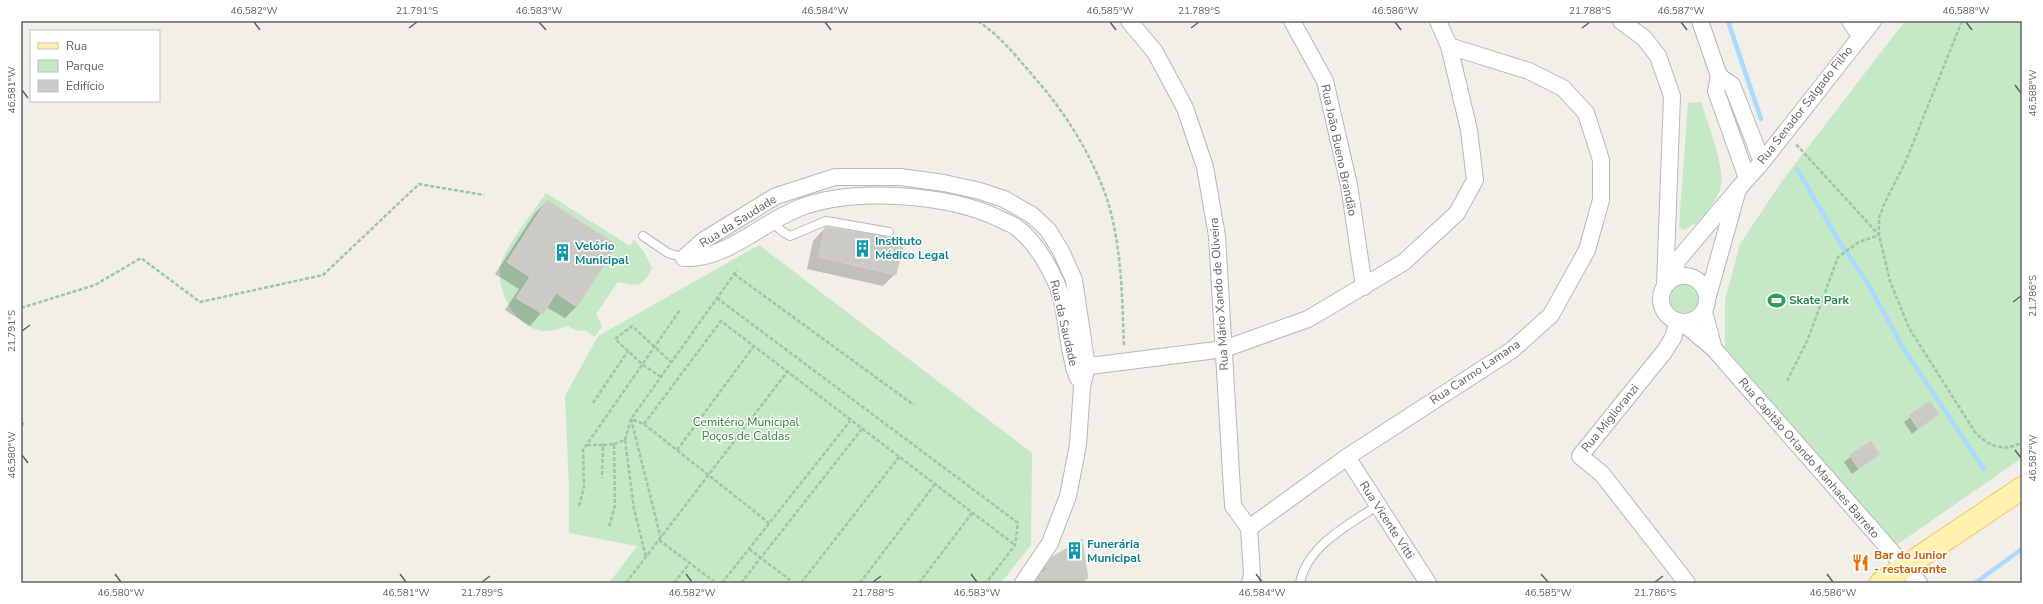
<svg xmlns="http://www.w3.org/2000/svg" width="2043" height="604" viewBox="0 0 2043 604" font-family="'Nunito Sans',sans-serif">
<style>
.green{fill:#c5e8c5}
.shadow{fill:#0003}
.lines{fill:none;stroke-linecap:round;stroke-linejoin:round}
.stream{stroke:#aadaff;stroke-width:4.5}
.building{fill:#cccac5;stroke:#d6d1c6}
.service-casing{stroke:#b5b8bc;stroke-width:10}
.minor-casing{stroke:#b5b8bc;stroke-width:18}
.primary-casing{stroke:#f2c960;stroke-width:24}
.path{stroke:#9cc7a9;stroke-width:2.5;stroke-dasharray:4 2;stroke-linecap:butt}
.service{stroke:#fff;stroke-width:8}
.minor{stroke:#fff;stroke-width:16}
.primary{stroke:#fff2af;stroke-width:22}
.ticks{fill:none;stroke:#5f6368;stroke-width:1.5}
.labels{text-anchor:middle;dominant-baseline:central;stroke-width:3;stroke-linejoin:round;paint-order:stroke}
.street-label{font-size:12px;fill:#5f6368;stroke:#fff}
.culture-label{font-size:12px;font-weight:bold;fill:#0d838f;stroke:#fff;text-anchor:start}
.leisure-label{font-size:12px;font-weight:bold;fill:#27864d;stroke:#fff;text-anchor:start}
.park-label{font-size:12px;fill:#348238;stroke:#fff}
.food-label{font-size:12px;font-weight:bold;fill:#c56008;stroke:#fff;text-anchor:start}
.neatline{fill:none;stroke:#5f6368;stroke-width:1.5}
.ticks-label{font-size:10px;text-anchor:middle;fill:#5f6368}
</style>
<rect width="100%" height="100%" fill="#f1efe8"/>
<!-- green -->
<g class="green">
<polygon points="1905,21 2022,21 2022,458 1895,546 1725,347 1725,300 1740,244 1782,181"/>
<path d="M1701 102C1707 121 1725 168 1721 185 1720 194 1713 203 1708 210 1701 220 1695 226 1682 230L1679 226 1688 103Z"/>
<path d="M546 193 630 246 634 240 644 252 652 268C643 288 637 286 618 282L596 314 602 326 595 337 584 330 577 331 568 326C558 329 548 333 538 330 511 324 492 281 503 258 512 238 533 213 546 193Z"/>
<polygon points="759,245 1032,453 1031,545 1001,583 609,583 637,546 569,533 569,488 565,396 598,336"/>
<circle cx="1685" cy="298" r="16"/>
</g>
<!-- shadow -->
<g class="shadow">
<polygon points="547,201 577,306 565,318 546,307 530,326 505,310 519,289 495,274 535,213"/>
<polygon points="825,228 895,274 883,286 807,269 813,241"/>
<polygon points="1930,402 1938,414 1912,434 1904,422"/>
<polygon points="1870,442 1879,454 1852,474 1844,462"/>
<polygon points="1052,558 1087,577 1082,583 1034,583 1036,581 1034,579 1040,571"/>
</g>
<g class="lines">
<!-- stream -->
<g class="stream">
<polyline points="1728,21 1761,119"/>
<polyline points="1797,169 1841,244 1867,282 1902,346 1984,469"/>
<polyline points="1975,583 2022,549"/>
</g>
</g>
<!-- building -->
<g class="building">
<polygon points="547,200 617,245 577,307 556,293 543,314 516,298 530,277 507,262"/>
<polygon points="825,227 905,239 896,275 819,257"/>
<polygon points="1930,401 1939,414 1918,429 1909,415"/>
<polygon points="1871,441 1880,454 1859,469 1849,455"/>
<polygon points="1082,539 1088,578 1080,583 1034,583 1040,574 1048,570 1046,566 1052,557"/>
</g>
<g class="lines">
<defs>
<g id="service">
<polyline points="772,222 783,232 790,236 826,221 889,232"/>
<polyline points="643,236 668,253 684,258"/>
<path d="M1300 583C1307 546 1348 525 1377 506"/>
</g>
<g id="minor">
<polyline points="1129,21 1155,52 1185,108 1205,167 1217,236 1233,506 1249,528 1252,575 1250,583"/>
<polyline points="1292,21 1325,81 1349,185 1364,287"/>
<polyline points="1621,21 1644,38 1658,56 1672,96 1665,286"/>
<polyline points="1700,21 1719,76"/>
<polyline points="1850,21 1860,36"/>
<polyline points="1747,178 1716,91 1719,76 1732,85 1762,162"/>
<polyline points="1738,189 1762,162 1873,21"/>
<polyline points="684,258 704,240 776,196 835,177 900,177 944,183 980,191 1004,199 1032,215 1048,230 1061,251 1074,280 1087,367 1082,386 1078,445 1068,496 1050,543 1023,583"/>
<path d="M684 258C726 260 761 223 799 208 853 187 949 194 1000 219 1005 222 1012 224 1016 227 1033 240 1045 259 1054 278 1069 308 1065 346 1078 378"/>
<circle cx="1684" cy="299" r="23"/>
<polyline points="1675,277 1677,261 1738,189 1708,296"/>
<polyline points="1678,321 1673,338 1664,352 1580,456 1602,474 1687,583"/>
<polyline points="1682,322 1714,349 1704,312"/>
<polyline points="1714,349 1919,583"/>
<polyline points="1074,368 1224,349 1308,319 1404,262 1457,213 1475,180 1469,130 1449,46 1438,21"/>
<polyline points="1347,457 1428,583"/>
<polyline points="1249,528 1347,457 1512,350 1551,315 1587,250 1601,200 1601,160 1586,113 1563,88 1529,71 1449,46"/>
</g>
<polyline id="primary" points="1881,583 2022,488"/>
</defs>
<!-- service casing -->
<use href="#service" class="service-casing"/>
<!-- minor casing -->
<use href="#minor" class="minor-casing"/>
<!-- primary casing -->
<use href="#primary" class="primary-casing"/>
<!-- path -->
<g class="path">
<path d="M978 21C1000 36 1017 57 1034 77 1065 112 1090 152 1106 196 1122 244 1122 297 1124 347"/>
<path d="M1962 21 1905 163 1885 202 1879 218V235L1890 281 1909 328 1975 432C1988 446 2004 453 2022 442"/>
<polyline points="734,274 914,405"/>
<polyline points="717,298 1018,523 1015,545 986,583"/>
<polyline points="21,308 95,285 141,258 200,302 323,275 419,184 484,195"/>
<polyline points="661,377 643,365 615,339 632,326 671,362"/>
<polyline points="1787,381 1808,339 1838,257 1859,242 1879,235 1795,143"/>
<polyline points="593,403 628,351"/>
<polyline points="21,417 23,423 21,428"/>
<polyline points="644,424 721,321 1015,545"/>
<polyline points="625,440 631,419 644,424 769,523"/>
<polyline points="614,444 625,440 634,509 646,557"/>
<polyline points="587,445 603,445 602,478"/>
<polyline points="603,445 614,444 615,506 609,527"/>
<polyline points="677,450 754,346"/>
<polyline points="579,506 584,487 583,450 680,310"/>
<polyline points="661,539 631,419 737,270"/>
<polyline points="659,540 716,583"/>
<polyline points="749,549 794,583"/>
<polyline points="626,583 787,372"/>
<polyline points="674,583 689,564"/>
<polyline points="722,583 850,421"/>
<polyline points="741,583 862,429"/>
<polyline points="801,583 899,457"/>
<polyline points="860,583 935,484"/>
<polyline points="919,583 972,513"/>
</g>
<!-- service -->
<use href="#service" class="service"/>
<!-- minor -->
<use href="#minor" class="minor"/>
<!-- primary -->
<use href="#primary" class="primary"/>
</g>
<!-- ticks -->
<path class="ticks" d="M254 22 260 30M539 22 546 30M825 22 831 30M1110 22 1116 30M1395 22 1401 30M1681 22 1687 30M1966 22 1972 30M409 28 417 22M1191 28 1199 22M1582 28 1590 22M2015 85 2021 93M22 90 28 98M2013 302 2021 296M22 331 30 325M2015 450 2021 458M22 455 28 463M115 574 121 582M400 574 406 582M686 574 692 582M971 574 977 582M1256 574 1262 582M1541 574 1548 582M1827 574 1833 582M482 582 490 576M873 582 881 576M1655 582 1663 576"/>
<!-- icons -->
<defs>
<symbol id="building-bare" viewBox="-9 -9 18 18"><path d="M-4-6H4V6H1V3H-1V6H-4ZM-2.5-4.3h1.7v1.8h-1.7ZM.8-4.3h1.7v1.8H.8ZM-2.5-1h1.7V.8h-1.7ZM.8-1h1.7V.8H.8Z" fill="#0f9aa8" stroke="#fff" stroke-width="2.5" paint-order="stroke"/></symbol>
<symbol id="stadium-bare" viewBox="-9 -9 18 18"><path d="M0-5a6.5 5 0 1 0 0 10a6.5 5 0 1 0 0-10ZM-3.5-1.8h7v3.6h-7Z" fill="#2e9e5b" stroke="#fff" stroke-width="2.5" paint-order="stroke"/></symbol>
<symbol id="restaurant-bare" viewBox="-9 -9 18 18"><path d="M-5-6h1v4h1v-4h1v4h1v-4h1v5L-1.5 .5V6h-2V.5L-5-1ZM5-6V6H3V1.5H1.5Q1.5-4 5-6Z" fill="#e8710a" stroke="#fff" stroke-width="2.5" paint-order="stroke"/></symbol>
</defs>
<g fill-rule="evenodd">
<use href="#building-bare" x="850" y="236" width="25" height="25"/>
<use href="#building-bare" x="550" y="240" width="25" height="25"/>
<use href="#stadium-bare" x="1764" y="288" width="25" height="25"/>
<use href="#building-bare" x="1062" y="538" width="25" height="25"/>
<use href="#restaurant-bare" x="1848" y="550" width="25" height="25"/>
</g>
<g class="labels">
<!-- street labels -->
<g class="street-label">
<text transform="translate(1805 105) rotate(-52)">Rua Senador Salgado Filho</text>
<text transform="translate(1339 150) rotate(78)">Rua João Bueno Brandão</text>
<text transform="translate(738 221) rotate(-32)">Rua da Saudade</text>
<text transform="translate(1219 294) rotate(-94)">Rua Mário Xando de Oliveira</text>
<text transform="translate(1064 323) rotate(77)">Rua da Saudade</text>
<text transform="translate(1475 372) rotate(-34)">Rua Carmo Lamana</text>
<text transform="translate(1610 418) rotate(-51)">Rua Miglioranzi</text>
<text transform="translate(1809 458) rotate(49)">Rua Capitão Orlando Manhaes Barreto</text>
<text transform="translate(1387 520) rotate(57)">Rua Vicente Vitti</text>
</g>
<!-- culture labels -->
<g class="culture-label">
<text x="875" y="241">Instituto<tspan x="875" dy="14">Médico Legal</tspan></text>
<text x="575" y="246">Velório<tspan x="575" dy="14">Municipal</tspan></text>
<text x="1087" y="544">Funerária<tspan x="1087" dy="14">Municipal</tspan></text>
</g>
<!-- leisure labels -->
<g class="leisure-label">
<text x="1789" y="300">Skate Park</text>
</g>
<!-- park labels -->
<g class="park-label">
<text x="746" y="422">Cemitério Municipal<tspan x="746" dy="14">Poços de Caldas</tspan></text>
</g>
<!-- food labels -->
<g class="food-label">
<text x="1874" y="555">Bar do Junior<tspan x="1874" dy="14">- restaurante</tspan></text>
</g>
</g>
<!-- border -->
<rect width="2043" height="604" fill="none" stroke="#ffffff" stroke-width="44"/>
<!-- legend -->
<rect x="30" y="30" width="130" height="72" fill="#ffffff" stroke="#bfc1c3"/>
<rect x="38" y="43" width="20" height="6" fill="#fff2af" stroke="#bfc1c3"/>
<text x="66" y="50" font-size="12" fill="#5f6368">Rua</text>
<rect x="38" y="60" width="20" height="12" fill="#c5e8c5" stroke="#bfc1c3"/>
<text x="66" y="70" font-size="12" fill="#5f6368">Parque</text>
<rect x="38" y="80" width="20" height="12" fill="#cccac5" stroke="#bfc1c3"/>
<text x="66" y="90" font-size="12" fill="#5f6368">Edifício</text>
<rect x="22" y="22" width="1999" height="560" class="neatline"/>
<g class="ticks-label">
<text x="254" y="14">46.582°W</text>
<text x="417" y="14">21.791°S</text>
<text x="539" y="14">46.583°W</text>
<text x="825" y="14">46.584°W</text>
<text x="1110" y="14">46.585°W</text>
<text x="1199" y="14">21.789°S</text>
<text x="1395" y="14">46.586°W</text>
<text x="1590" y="14">21.788°S</text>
<text x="1681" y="14">46.587°W</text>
<text x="1966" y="14">46.588°W</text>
<text transform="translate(11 90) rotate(-90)" y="4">46.581°W</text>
<text transform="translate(2032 93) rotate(-90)" y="4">46.588°W</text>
<text transform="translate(2032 296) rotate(-90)" y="4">21.786°S</text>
<text transform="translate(11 331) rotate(-90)" y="4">21.791°S</text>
<text transform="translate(11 455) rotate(-90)" y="4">46.580°W</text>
<text transform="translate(2032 458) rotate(-90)" y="4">46.587°W</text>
<text x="121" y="596">46.580°W</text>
<text x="406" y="596">46.581°W</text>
<text x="482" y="596">21.789°S</text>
<text x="692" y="596">46.582°W</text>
<text x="873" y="596">21.788°S</text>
<text x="977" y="596">46.583°W</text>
<text x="1262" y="596">46.584°W</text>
<text x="1548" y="596">46.585°W</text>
<text x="1655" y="596">21.786°S</text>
<text x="1833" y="596">46.586°W</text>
</g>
</svg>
